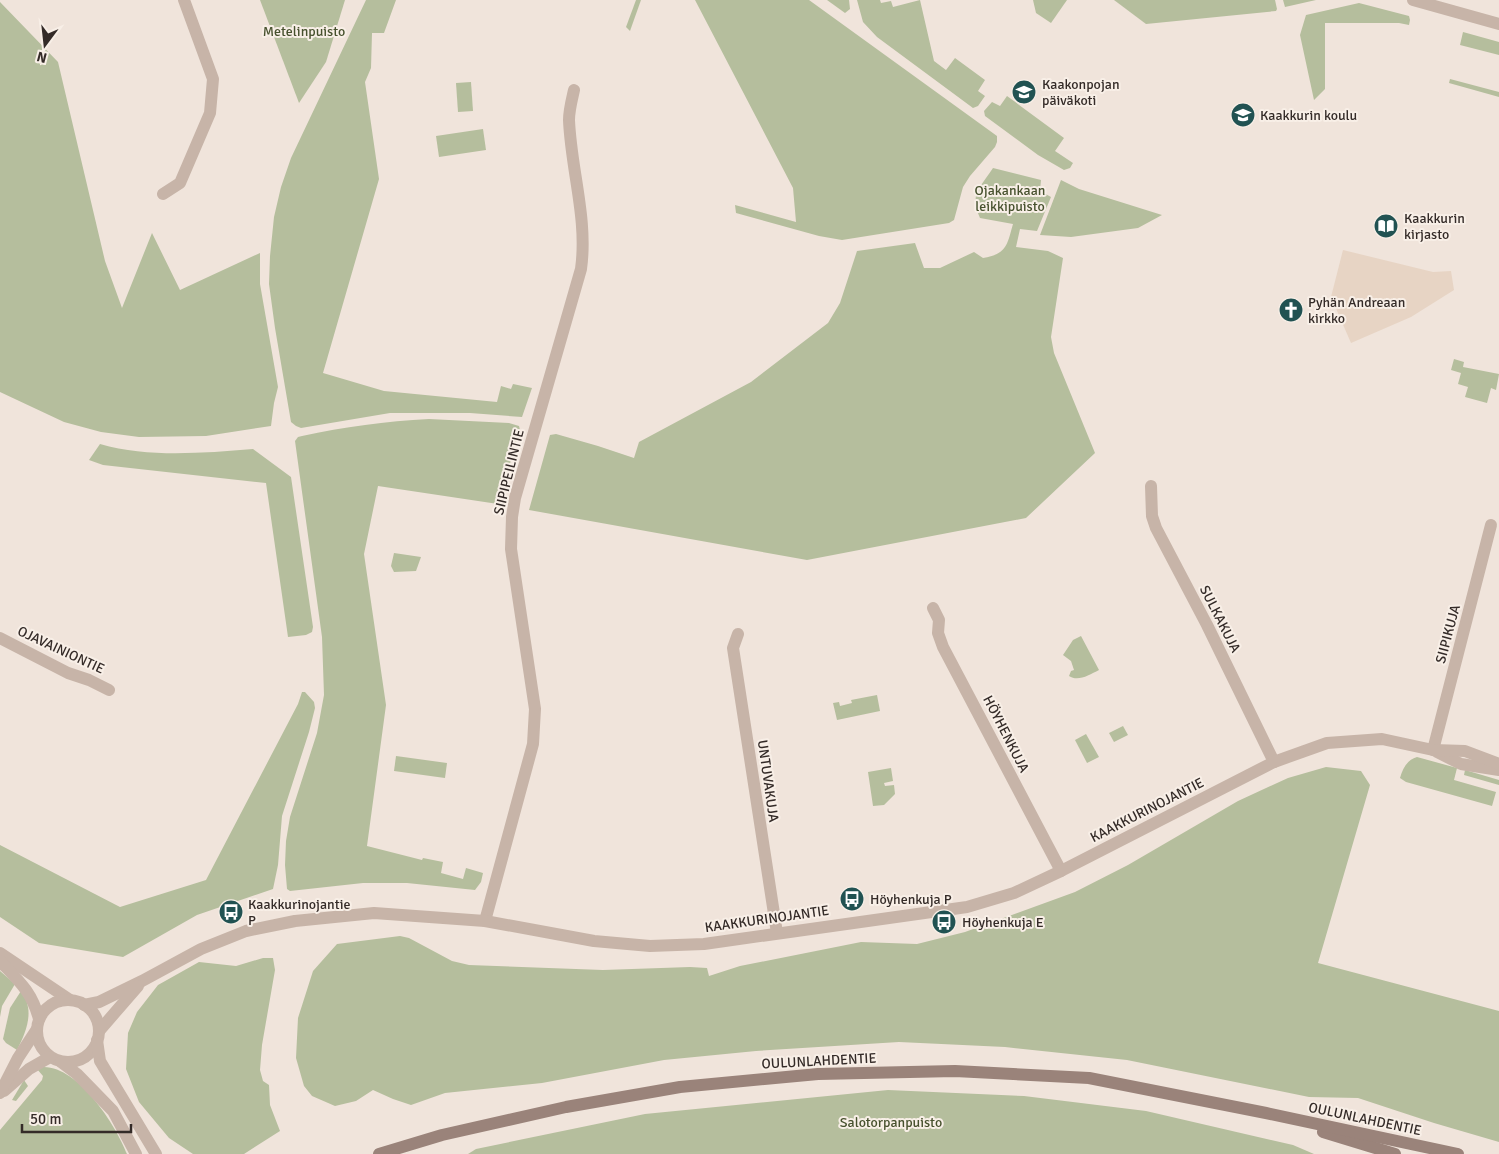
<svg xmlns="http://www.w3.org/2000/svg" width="1499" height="1154" viewBox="0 0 1499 1154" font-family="Signika,sans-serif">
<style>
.green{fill:#b5be9d}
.plaza{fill:#e7d4c4}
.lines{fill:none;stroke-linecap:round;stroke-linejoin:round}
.minor{stroke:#c7b4a8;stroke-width:12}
.tertiary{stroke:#c7b4a8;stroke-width:12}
.secondary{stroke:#9a837a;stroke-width:12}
.labels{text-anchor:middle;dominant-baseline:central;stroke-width:4;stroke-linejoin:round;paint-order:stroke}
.park-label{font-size:14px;fill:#47512e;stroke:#f8efe7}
.poi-label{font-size:14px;fill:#342b28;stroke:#f8efe7;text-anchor:start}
.street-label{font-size:14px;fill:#342b28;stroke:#f8efe7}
</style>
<rect width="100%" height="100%" fill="#f0e4db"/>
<!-- green -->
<g class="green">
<polygon points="260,0 345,0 326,62 299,103"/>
<polygon points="366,0 396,0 384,33 372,33 371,68 365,82 379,179 323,373 384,391 497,402 501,386 511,389 513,384 532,388 522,417 470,413 390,413 301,428 296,426 291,422 275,328 269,284 270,256 274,217 281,187 291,158"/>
<polygon points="636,0 641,0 630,31 626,27"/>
<polygon points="695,0 809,0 997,136 997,142 995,147 970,176 963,187 954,220 949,223 842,240 819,236 736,213 735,205 796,222 793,188"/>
<polygon points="827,0 849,0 850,9 845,13"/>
<polygon points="857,0 880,0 881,3 891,1 893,7 920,0 934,61 946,70 955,58 985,80 978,91 985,96 978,106 973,108 877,37 863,22"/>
<polygon points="1033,0 1067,0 1051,23 1036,13"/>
<polygon points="1114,0 1275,0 1277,9 1276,11 1146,24"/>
<polygon points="1283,0 1316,0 1285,7"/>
<polygon points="0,2 58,62 105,261 122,308 152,233 180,290 260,253 260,284 278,387 274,403 271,426 206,436 139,437 101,432 64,422 0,392"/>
<polygon points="1359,3 1409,16 1410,20 1409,25 1399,23 1325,23 1325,89 1314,100 1300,35 1306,15"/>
<polygon points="1463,32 1499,42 1499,55 1460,45"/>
<polygon points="1450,79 1499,92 1499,97 1449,83"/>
<polygon points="471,82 473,111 458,112 456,83"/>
<polygon points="1007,96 1064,138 1055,151 1073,163 1070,168 1064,170 1038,155 985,116 984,111 992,102 1000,106"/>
<polygon points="483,129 486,150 439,157 436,136"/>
<path d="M993 168 1041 180 1040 191 1051 197 1037 231 1020 229 1016 247 1048 251 1063 258 1051 337 1054 353 1095 453 1026 518 807 560 529 510 550 435 556 434 598 446 634 458 639 442 751 382 828 323 840 303 857 251 915 243 924 268H940L974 252 983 258C1007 254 1007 245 1013 224L980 218C969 194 980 188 993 168Z"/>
<polygon points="1061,180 1079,189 1162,215 1138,228 1071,237 1040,235"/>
<polygon points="1454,359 1464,362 1463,367 1499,374 1496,390 1491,388 1487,403 1465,397 1468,387 1458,384 1461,373 1451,370"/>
<path d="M429 419 509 423 519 426 520 430 498 504 378 486 364 554 386 705 367 846 422 860 423 858 443 862 441 873 463 879 466 868 483 873 481 882 475 890 407 883H363L290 891 287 889 285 865 286 841 290 817 317 733 324 695 322 637 295 441 298 437 302 436C344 427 386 421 429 419Z"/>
<path d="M100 444C149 458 202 453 253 449L291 477 313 627 312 632 306 635 288 637 266 483 103 465 89 460Z"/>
<polygon points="394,553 421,557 416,571 394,572 391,566"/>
<path d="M1081 636 1099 670C1089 675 1078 682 1069 676L1071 671 1074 670 1071 661 1063 655 1073 640Z"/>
<polygon points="302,692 305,692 314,702 315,708 309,732 282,816 278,865 273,889 197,915 123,957 39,943 0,917 0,845 120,907 206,880 298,704"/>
<polygon points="877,695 880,711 837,720 833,703 839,702 840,706 852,703 851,700"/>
<polygon points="1123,726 1128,735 1114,742 1109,733"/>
<polygon points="1086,734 1099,757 1087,763 1075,740"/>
<polygon points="396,756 447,763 445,778 394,771"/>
<path d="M1417 757 1457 768 1454 780 1496 792 1492 806 1406 782 1400 778C1403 768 1407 760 1417 757Z"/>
<polygon points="1326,767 1361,771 1370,785 1318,963 1499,1011 1499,1142 1434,1123 1358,1098 1309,1097 1127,1060 1005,1047 899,1042 756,1051 664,1060 542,1083 445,1093 411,1105 393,1099 373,1090 356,1101 335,1106 312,1096 304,1086 296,1058 298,1018 313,971 337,944 400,936 409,938 452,961 469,965 603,970 690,967 707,968 709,976 740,966 861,942 917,944 965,932 1075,892 1128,865 1238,801 1288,778"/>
<polygon points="891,768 893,781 884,783 885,786 894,785 895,794 884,805 873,806 868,772"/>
<polygon points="1465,770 1499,780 1499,785 1464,775"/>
<polygon points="263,958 273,958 275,970 262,1045 260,1070 263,1081 269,1085 270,1105 280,1131 244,1154 193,1154 169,1138 139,1102 126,1069 128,1033 137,1012 158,985 199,962 236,966"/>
<polygon points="0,971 15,984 2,1006 0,1017"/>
<path d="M21 991C35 1010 27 1030 17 1050L6 1043 3 1039 10 1008Z"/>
<path d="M43 1067C78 1066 116 1125 127 1154H0V1130L42 1080 43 1076 37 1069Z"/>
<polygon points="24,1080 28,1086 16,1101 12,1100"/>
<polygon points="888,1090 1024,1096 1146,1111 1293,1145 1314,1154 468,1154 476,1149 645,1114"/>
</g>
<!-- plaza -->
<polygon class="plaza" points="1343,250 1433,272 1451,271 1454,290 1411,317 1351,343 1331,297"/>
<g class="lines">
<!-- minor -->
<g class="minor">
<polyline points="1413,0 1499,24"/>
<polyline points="163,194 180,183 210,113 213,79 184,0"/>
<polyline points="1151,486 1152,516 1156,528 1207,625 1274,762"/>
<polyline points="933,608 939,620 938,633 943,647 1061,871"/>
<polyline points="738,634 733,648 777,933"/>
<polyline points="0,638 68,673 89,680 109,690"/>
<polyline points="1433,750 1491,525"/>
<path d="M485 921 533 744 535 709 511 549 512 517 515 498 581 269C588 219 571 170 569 120 569 110 572 99 574 90"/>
</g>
<!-- tertiary -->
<g class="tertiary">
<polyline points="1437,752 1461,764 1499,770"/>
<polyline points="0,953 70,1000"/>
<path d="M0 961C19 981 32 992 39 1019"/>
<circle cx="68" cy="1031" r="31"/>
<polyline points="84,1005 99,1002 142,981 201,949 246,931 295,921 374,913 485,921 594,941 650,946 704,944 967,907 1014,893 1061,871 1274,762 1327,743 1382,739 1433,750 1465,751 1499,764"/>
<polyline points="99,1031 138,986"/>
<polyline points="97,1040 100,1061 156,1154"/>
<polyline points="61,1062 77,1074 113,1111 136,1154"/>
<polyline points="4,1091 29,1069 50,1057"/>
<polyline points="0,1093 18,1058 37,1029"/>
</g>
<!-- secondary -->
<g class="secondary">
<polyline points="1323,1132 1395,1154"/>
<polyline points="379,1154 442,1135 566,1107 680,1087 818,1074 955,1071 1089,1078 1266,1113 1458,1154"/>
</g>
</g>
<!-- icons -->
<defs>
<symbol id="school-disc" viewBox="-11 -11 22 22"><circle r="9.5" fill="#215252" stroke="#f8efe7"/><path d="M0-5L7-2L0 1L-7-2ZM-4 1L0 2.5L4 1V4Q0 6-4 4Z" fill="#fff"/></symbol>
<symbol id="library-disc" viewBox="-11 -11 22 22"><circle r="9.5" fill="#215252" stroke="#f8efe7"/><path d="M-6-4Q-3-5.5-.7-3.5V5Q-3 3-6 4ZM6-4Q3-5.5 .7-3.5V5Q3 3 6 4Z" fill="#fff"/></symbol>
<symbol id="church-disc" viewBox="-11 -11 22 22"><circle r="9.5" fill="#215252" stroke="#f8efe7"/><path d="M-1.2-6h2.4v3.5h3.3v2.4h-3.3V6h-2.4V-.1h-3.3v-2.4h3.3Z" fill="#fff"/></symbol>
<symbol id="bus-disc" viewBox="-11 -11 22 22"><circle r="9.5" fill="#215252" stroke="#f8efe7"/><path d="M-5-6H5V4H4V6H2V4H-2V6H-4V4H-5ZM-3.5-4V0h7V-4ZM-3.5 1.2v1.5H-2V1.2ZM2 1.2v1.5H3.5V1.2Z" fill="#fff"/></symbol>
</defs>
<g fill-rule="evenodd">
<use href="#school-disc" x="1010" y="78" width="28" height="28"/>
<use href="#school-disc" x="1229" y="101" width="28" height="28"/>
<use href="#library-disc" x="1372" y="212" width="28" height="28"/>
<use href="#church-disc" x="1277" y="296" width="28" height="28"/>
<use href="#bus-disc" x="838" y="885" width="28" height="28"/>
<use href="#bus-disc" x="217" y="898" width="28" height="28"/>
<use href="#bus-disc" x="930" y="908" width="28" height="28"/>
</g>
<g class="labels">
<!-- park labels -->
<g class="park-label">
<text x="304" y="31">Metelinpuisto</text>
<text x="1010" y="190">Ojakankaan<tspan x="1010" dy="16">leikkipuisto</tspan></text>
<text x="891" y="1122">Salotorpanpuisto</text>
</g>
<!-- poi labels -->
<g class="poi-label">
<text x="1042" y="84">Kaakonpojan<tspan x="1042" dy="16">päiväkoti</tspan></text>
<text x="1260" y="115">Kaakkurin koulu</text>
<text x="1404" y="218">Kaakkurin<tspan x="1404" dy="16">kirjasto</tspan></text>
<text x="1308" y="302">Pyhän Andreaan<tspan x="1308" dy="16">kirkko</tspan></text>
<text x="870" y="899">Höyhenkuja P</text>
<text x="248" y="904">Kaakkurinojantie<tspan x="248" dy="16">P</tspan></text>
<text x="962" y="922">Höyhenkuja E</text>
</g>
<!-- street labels -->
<g class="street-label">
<text transform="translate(509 472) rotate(-76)">SIIPIPEILINTIE</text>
<text transform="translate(1220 619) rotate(63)">SULKAKUJA</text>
<text transform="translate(1448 634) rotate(-75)">SIIPIKUJA</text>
<text transform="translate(61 650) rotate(25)">OJAVAINIONTIE</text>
<text transform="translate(1006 734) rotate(63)">HÖYHENKUJA</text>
<text transform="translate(768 781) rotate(82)">UNTUVAKUJA</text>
<text transform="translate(1147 810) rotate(-27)">KAAKKURINOJANTIE</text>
<text transform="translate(767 919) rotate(-8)">KAAKKURINOJANTIE</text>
<text transform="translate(819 1061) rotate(-3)">OULUNLAHDENTIE</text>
<text transform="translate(1365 1119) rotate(12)">OULUNLAHDENTIE</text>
</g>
</g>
<!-- north arrow -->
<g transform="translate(45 45) rotate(195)" stroke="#f8efe7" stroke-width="4" paint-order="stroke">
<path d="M0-4L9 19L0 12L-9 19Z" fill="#342b28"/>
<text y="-8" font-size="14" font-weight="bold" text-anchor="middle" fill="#342b28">N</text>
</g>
<!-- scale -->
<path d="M22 1124v8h109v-8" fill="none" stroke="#342b28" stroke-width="2.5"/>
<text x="30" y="1124" font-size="15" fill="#342b28" stroke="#f8efe7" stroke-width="4" paint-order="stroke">50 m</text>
</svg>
